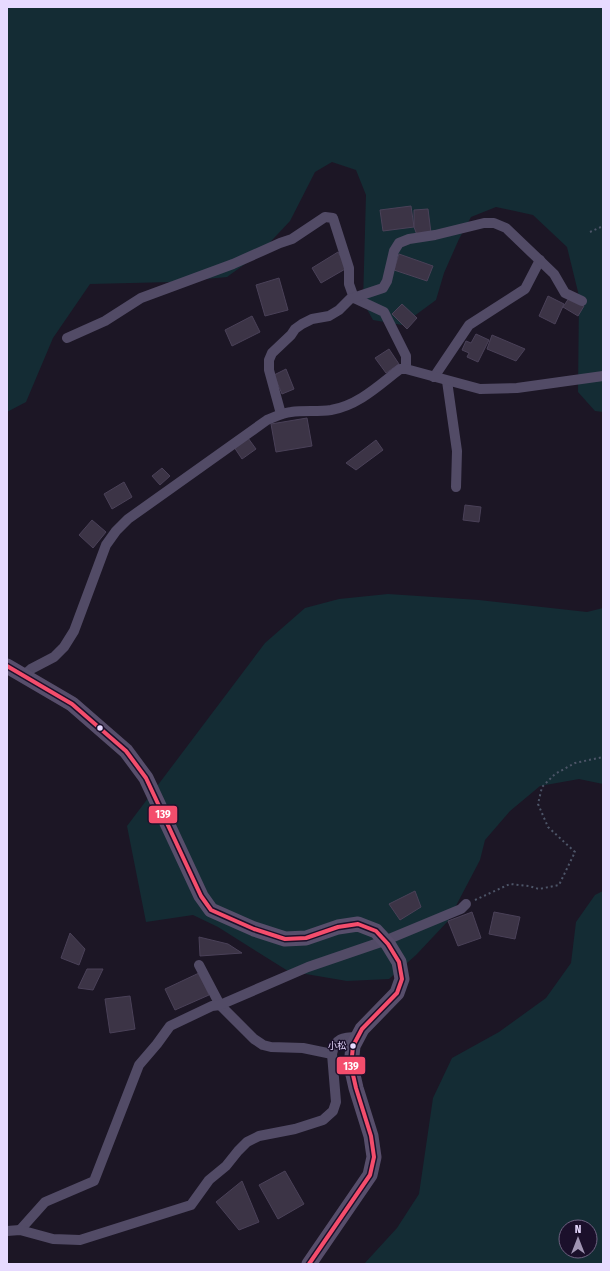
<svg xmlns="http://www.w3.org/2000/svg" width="610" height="1271" viewBox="0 0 610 1271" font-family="'Fira Sans Condensed','Noto Sans JP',sans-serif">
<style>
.green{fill:#142c34;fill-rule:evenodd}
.building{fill:#3c3446;stroke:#4a4158}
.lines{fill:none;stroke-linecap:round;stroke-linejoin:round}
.path{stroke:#4d5568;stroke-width:2;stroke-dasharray:2 3;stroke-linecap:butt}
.street{stroke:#524b66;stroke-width:10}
.secondary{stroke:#574e6b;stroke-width:15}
.bus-1-casing{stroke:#1b102b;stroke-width:7}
.bus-1{stroke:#f44d6c;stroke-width:4}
.bus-dot{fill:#e7daff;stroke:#1b102b;stroke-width:1.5}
.labels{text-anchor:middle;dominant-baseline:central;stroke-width:3;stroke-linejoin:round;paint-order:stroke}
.bus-label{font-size:9px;fill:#e7daff;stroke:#1b102b;text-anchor:end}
.line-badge{stroke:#1b102b;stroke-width:1.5}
.badge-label{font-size:11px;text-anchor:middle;font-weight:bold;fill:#fff}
</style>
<rect width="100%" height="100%" fill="#1c1625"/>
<!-- green -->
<g class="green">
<polygon points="7,7 603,7 603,412 595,411 578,392 579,296 567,247 533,215 496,207 471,217 459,239 444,273 436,300 402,325 373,320 363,302 366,195 356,170 332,162 315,172 290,221 260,253 227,277 172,282 90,284 53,338 26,402 7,412"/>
<polygon points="388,594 479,600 587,612 603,608 603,784 579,779 540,786 510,811 485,840 480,860 448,921 416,955 389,979 347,981 288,971 218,927 193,915 146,922 127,826 265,643 305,608 339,599"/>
<path d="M603 891V1264H364L397 1228 419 1194 433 1098 452 1058 499 1032 546 998 571 963 576 922 595 895ZM566 1227H590V1251H566Z"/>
</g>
<!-- building -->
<g class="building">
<polygon points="411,206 414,227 383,231 380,210"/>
<polygon points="428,209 431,233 417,235 414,227 414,210"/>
<polygon points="338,252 347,268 321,283 312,268"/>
<polygon points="399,254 433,266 427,281 394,270"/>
<polygon points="279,278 288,310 265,316 256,285"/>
<polygon points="548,296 564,304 555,324 539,316"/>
<polygon points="569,298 584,306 578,316 563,307"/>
<polygon points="402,304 417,318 407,329 392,314"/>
<polygon points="252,316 260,332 232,346 225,330"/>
<polygon points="476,334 489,340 478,362 467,357 469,353 462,350 466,341 471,343"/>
<polygon points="492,335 525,349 516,361 487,349"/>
<polygon points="389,349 399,364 386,373 375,358"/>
<polygon points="286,369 294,389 282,394 274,375"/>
<polygon points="307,418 312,446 276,452 271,424"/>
<polygon points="248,438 256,449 242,459 234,447"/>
<polygon points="376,440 383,450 356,470 346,463"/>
<polygon points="162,468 170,476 160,485 152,476"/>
<polygon points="124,482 132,497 112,509 104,494"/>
<polygon points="465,505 481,507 479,522 463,520"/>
<polygon points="92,520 106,532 93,548 79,535"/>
<polygon points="415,891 421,907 400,920 389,904"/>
<polygon points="472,912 481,938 458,946 448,921"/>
<polygon points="494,912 520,917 515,939 489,934"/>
<polygon points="70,933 85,949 79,965 61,958"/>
<polygon points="199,937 228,944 242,953 200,956"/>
<polygon points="87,969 103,969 93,990 78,988"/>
<polygon points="199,973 209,995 175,1010 165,989"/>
<polygon points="130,996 135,1029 110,1033 105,999"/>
<polygon points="285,1171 304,1204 278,1219 259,1185"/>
<polygon points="242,1181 259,1222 239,1230 216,1202"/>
</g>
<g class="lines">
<!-- path -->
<g class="path">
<polyline points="590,232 603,226"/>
<polyline points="475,900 510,884 529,886 539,889 559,885 575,852 548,827 538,804 542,787 555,774 575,763 603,757"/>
</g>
<!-- street -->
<g class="street">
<polyline points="67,338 105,321 141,298 233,264 280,243 292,239 325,217 333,218 349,268 349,284 354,298 384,312 406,356 406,369"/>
<polyline points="434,377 469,325 525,289 540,260"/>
<polyline points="447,381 457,451 456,487"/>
<polyline points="281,414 269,370 269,360 272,353 291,335 295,329 302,324 312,319 329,316 339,310 350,299 383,288 387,281 394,251 399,243 409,239 435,235 484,223 494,223 506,228 554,274 565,293 582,301"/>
<path d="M23 676 31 669 54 657 64 647 74 631 106 545 116 531 128 519 267 420C275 417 282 413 291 412 304 410 318 412 331 410 359 405 379 385 400 369H406L480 389 517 388 603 376"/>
<polyline points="199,965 220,1005 254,1039 263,1045 271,1047 303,1048 332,1054"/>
<polyline points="20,1230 45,1202 94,1181 139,1065 157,1044 170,1026 212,1006 220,1005 308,967 384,941 461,909 466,904"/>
<path d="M7 1231 20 1230 53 1239 80 1240 191 1205 209 1180 226 1166 238 1151 247 1142 259 1136 295 1129 323 1120 333 1111 336 1102 332 1054C335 1038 343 1037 358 1037"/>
</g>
<!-- secondary -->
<polyline class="secondary" points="7,666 72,704 126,751 146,778 201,896 211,910 254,929 285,939 306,938 338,927 358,924 376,931 388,944 399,962 402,979 397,993 362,1029 353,1046 351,1066 356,1088 371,1136 374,1157 370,1175 309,1264"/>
<defs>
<polyline id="bus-1" points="7,666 72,704 126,751 146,778 201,896 211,910 254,929 285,939 306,938 338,927 358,924 376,931 388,944 399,962 402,979 397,993 362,1029 353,1046 351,1066 356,1088 371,1136 374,1157 370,1175 309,1264"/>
</defs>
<!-- bus-1 casing -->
<use href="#bus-1" class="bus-1-casing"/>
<!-- bus-1 -->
<use href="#bus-1" class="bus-1"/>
</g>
<!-- markers -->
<g class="bus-dot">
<circle cx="100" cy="728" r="3.5"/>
<circle cx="353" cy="1046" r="3.5"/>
</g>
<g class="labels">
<!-- bus labels -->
<g class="bus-label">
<text x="346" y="1046">小松</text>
</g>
</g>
<g class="line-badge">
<rect x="148" y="805" width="30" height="19" rx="4" fill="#f44d6c"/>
<rect x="336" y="1056" width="30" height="19" rx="4" fill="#f44d6c"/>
</g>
<g class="badge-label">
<text x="163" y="818">139</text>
<text x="351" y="1070">139</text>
</g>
<!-- border -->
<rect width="610" height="1271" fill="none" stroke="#e7daff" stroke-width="16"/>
<!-- north arrow -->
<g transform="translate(578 1239)"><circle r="19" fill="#1b102b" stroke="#6d6180"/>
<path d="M0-3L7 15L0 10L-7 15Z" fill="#a095b3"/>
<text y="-6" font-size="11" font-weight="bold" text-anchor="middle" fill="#e7daff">N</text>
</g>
</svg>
